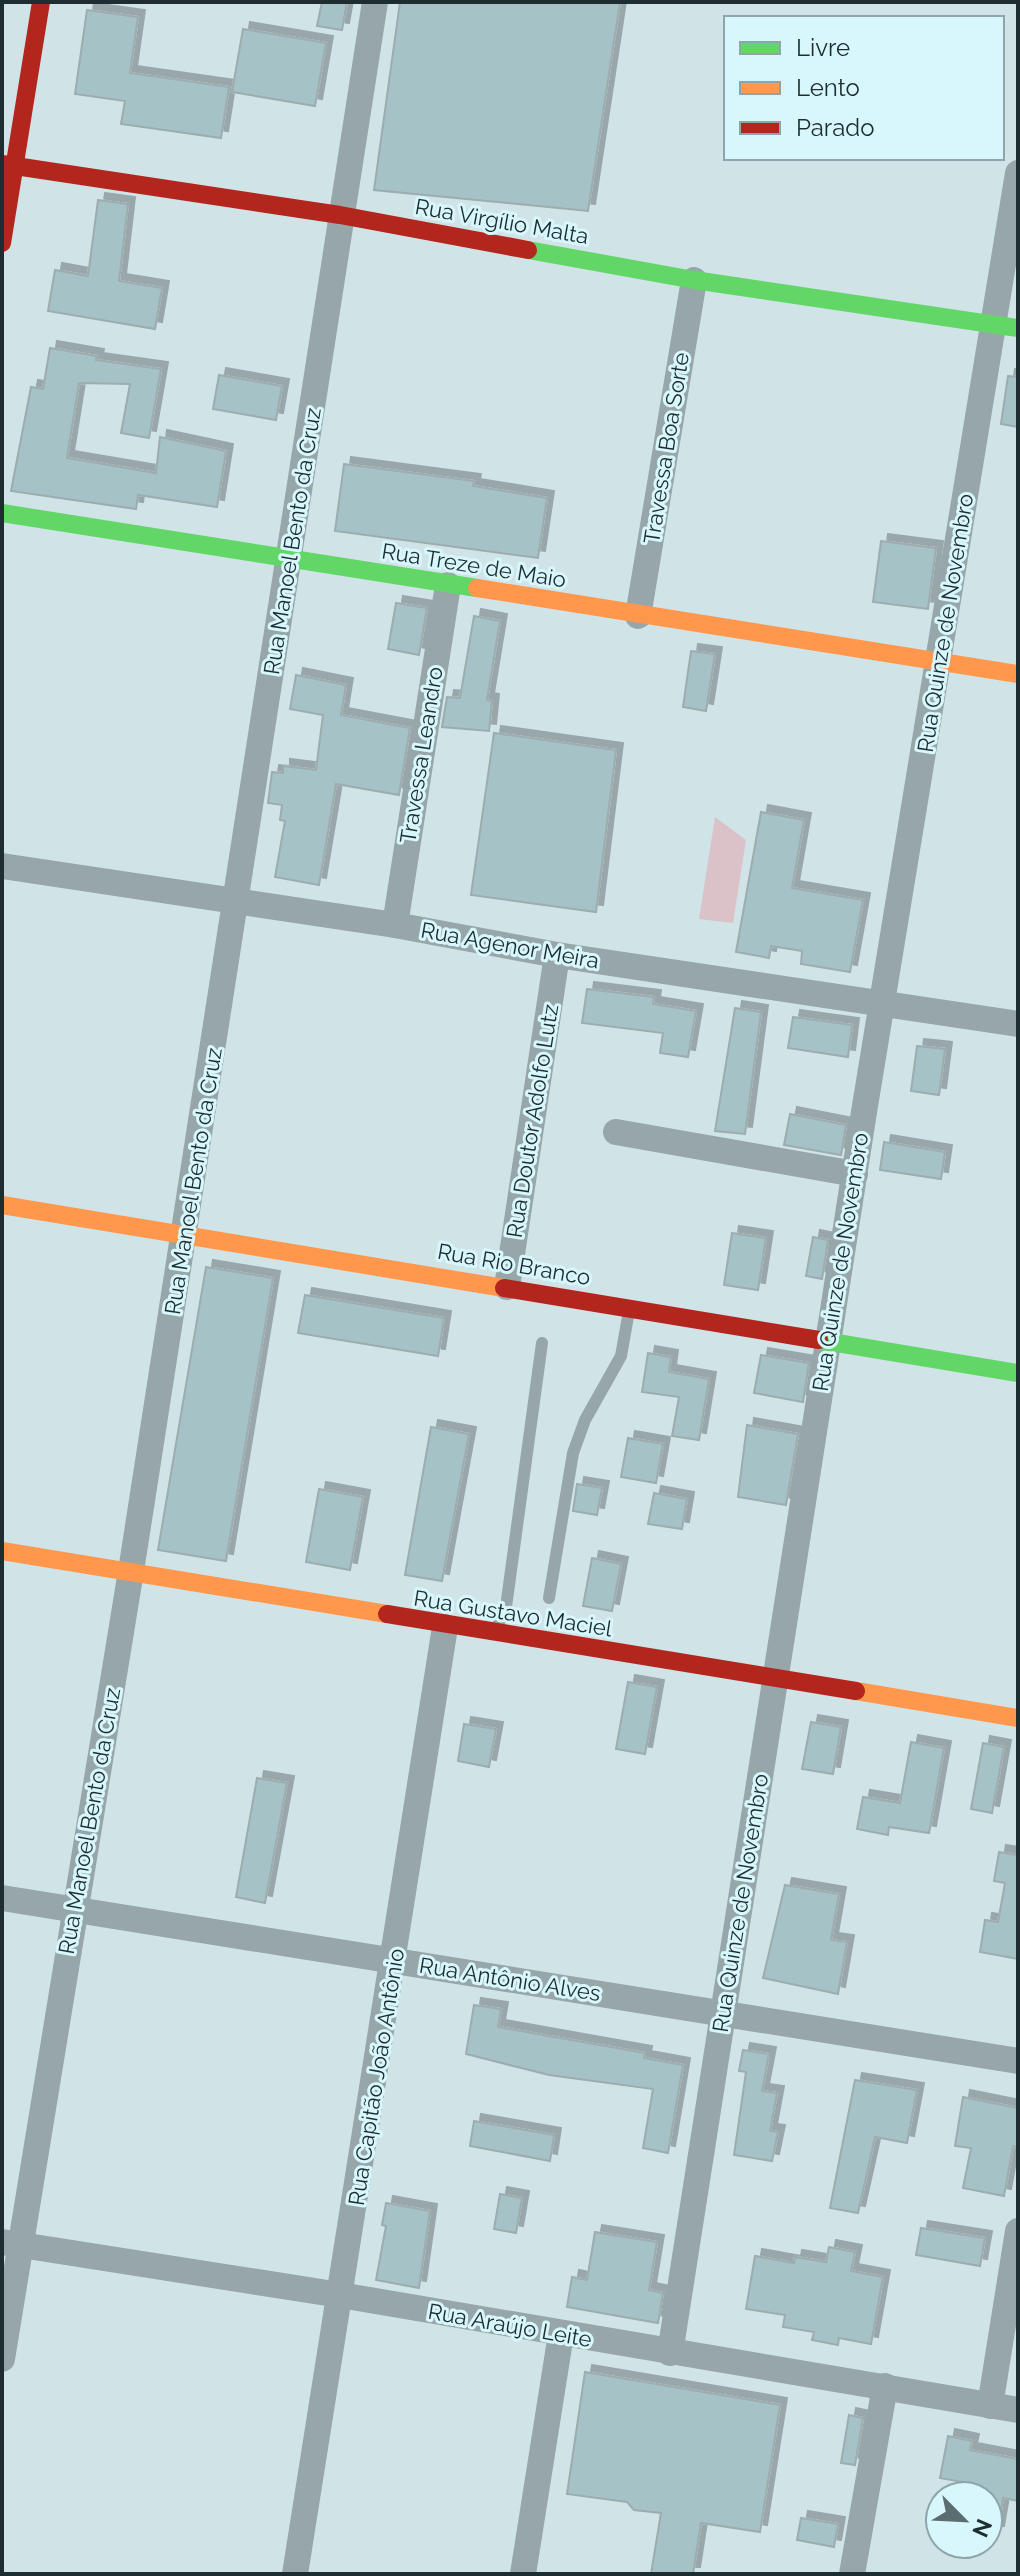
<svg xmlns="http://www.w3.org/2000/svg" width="1020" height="2576" viewBox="0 0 1020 2576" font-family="Raleway,sans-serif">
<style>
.green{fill:#dac2c8}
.building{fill:#a5c2c7;stroke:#9dacaf;stroke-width:2;filter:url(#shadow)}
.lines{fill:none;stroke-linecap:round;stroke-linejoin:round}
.lane{stroke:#97a6a8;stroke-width:12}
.street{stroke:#97a6a8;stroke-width:26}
.fast{stroke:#63d668;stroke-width:18}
.slow{stroke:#ff974d;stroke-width:18}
.jam{stroke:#b3261e;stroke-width:18}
.labels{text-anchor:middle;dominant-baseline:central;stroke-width:6;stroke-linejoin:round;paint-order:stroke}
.street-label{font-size:22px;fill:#1e2d30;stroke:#d8f7fd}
</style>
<defs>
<filter id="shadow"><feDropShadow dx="7" dy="-7" stdDeviation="0" flood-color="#0004"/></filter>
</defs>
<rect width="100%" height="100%" fill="#d0e4e8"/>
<!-- green -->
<polygon class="green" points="715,817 746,840 733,923 699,919"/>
<!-- building -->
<g class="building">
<polygon points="322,2 347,2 342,30 317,26"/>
<polygon points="400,2 620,2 588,211 374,190"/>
<polygon points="87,10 138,17 130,73 229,87 221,138 121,124 125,101 75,94"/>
<polygon points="243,29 326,43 315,106 232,92"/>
<polygon points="98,200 128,204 119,281 162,288 155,329 48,311 55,270 88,276"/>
<polygon points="50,348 97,356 96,360 161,369 149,438 121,433 130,384 79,383 67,458 156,473 160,437 226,451 217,507 138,495 136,509 11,491 31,387 43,389"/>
<polygon points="219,375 282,386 276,420 213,409"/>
<polygon points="1008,376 1018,377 1018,427 1001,424"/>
<polygon points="344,464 474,481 473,486 547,498 538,558 335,531"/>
<polygon points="881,541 936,548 928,609 873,602"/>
<polygon points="396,603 427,608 419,655 388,649"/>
<polygon points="474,616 500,621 487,700 492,701 489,731 442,727 447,697 460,698"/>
<polygon points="691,651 715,654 706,711 683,707"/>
<polygon points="296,675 346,685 341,715 410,728 399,795 336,784 319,885 275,877 285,821 280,820 282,805 268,803 272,772 283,773 283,766 316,770 323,715 290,709"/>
<polygon points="494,733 616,750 596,912 471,895"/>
<polygon points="761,812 804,820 792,888 863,900 850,972 801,964 802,951 771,946 769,958 736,952"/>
<polygon points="587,989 654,997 653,1004 696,1011 688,1057 660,1053 663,1033 582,1023"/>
<polygon points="735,1008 761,1012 745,1134 715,1131"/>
<polygon points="793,1017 852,1025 848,1057 788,1048"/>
<polygon points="917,1046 945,1049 939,1095 911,1091"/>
<polygon points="790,1114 846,1125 841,1155 784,1145"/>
<polygon points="884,1142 945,1152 941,1179 880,1170"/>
<polygon points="732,1233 766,1238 758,1290 724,1285"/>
<polygon points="813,1237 828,1240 822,1279 806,1276"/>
<polygon points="206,1267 273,1278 226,1561 158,1550"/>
<polygon points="305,1295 444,1318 438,1356 298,1333"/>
<polygon points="648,1353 671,1357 669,1372 709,1379 699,1440 672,1436 679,1397 642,1392"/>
<polygon points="761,1355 809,1363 803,1402 754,1393"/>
<polygon points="747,1425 798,1434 786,1505 738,1497"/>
<polygon points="431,1427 469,1434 442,1581 405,1575"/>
<polygon points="628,1438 663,1444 656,1483 621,1477"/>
<polygon points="577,1484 602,1488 597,1515 573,1511"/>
<polygon points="319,1489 363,1497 350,1570 306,1562"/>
<polygon points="654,1493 687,1499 682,1529 648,1524"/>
<polygon points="592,1558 621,1564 612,1611 583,1606"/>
<polygon points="628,1682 657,1687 645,1754 616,1749"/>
<polygon points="811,1722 841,1727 833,1774 802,1769"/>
<polygon points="464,1724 496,1729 489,1767 458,1761"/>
<polygon points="911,1742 944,1748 929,1833 889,1827 888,1835 857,1829 863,1797 900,1803"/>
<polygon points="983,1743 1004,1747 992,1813 971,1809"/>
<polygon points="257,1778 287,1783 265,1903 236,1897"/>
<polygon points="999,1852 1018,1855 1018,1959 980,1952 985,1920 998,1922 1005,1883 994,1881"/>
<polygon points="785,1885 839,1894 831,1940 847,1942 838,1994 763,1978"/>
<polygon points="474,2005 501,2009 498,2027 645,2053 644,2058 683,2065 668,2153 643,2148 653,2089 549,2075 466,2054"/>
<polygon points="743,2050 769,2054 762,2091 777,2093 770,2131 778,2132 772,2161 734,2155 746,2072 739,2071"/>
<polygon points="855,2080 917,2090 907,2143 875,2137 858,2213 830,2208"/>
<polygon points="963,2097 1018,2108 1018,2147 1013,2146 1004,2196 963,2188 971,2148 955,2146"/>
<polygon points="474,2121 554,2135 550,2161 470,2146"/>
<polygon points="500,2194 522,2198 516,2233 494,2229"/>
<polygon points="386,2203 430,2211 419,2288 376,2280 386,2226 382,2225"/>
<polygon points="921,2228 985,2238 980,2266 916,2255"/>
<polygon points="595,2232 657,2242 649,2290 663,2293 658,2323 567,2307 572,2277 587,2280"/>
<polygon points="829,2247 855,2252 851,2271 883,2277 871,2344 839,2338 838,2345 812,2340 814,2332 783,2327 785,2315 746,2309 755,2256 794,2263 795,2257 826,2262"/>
<polygon points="585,2372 780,2405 760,2532 701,2523 693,2574 651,2574 661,2513 634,2510 627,2502 567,2494"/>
<polygon points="849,2415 863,2418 855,2465 841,2463"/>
<polygon points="948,2436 972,2441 970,2450 1018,2459 1018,2501 1003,2498 997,2533 988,2533 988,2496 977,2496 979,2485 940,2478"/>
<polygon points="801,2518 838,2524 834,2547 797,2540"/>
</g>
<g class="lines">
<!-- lane -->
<g class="lane">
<polyline points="549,1598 573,1453 585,1420 621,1356 629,1311"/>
<polyline points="497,1627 506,1607 542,1343"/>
</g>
<!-- street -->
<g class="street">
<polyline points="638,616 694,280"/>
<polyline points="2,866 395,925 557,955 1018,1024"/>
<polyline points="395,925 448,585"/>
<polyline points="616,1132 855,1174"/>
<polyline points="507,1287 557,955"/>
<polyline points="2,1898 1018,2061"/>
<polyline points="2,2242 340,2295 1018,2410"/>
<polyline points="670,2353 864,1112 1018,173"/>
<polyline points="2,2359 131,1571 375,2"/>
<polyline points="990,2406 1018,2231"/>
<polyline points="295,2574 445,1627"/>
<polyline points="523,2574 561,2334"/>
<polyline points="852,2574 885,2386"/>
</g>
<!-- fast -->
<g class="fast">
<polyline points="528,250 694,280 1018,328"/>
<polyline points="2,513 477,588"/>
<polyline points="819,1340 1018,1373"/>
</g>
<!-- slow -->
<g class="slow">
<polyline points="477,588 1018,674"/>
<polyline points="2,1205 504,1288"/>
<polyline points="2,1551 387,1614"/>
<polyline points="856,1691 1018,1718"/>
</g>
<!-- jam -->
<g class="jam">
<polyline points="2,164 340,215 528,250"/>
<polyline points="2,243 41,2"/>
<polyline points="504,1288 819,1340"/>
<polyline points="387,1614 856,1691"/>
</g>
</g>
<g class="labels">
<!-- street labels -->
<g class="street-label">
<text transform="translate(502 221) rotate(10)">Rua Virgílio Malta</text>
<text transform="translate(666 448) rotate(-81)">Travessa Boa Sorte</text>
<text transform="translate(292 541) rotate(-81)">Rua Manoel Bento da Cruz</text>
<text transform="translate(474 565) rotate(9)">Rua Treze de Maio</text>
<text transform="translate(945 623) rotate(-81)">Rua Quinze de Novembro</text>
<text transform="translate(421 755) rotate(-81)">Travessa Leandro</text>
<text transform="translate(510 945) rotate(10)">Rua Agenor Meira</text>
<text transform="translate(532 1121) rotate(-81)">Rua Doutor Adolfo Lutz</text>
<text transform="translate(193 1181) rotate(-81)">Rua Manoel Bento da Cruz</text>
<text transform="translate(840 1262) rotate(-81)">Rua Quinze de Novembro</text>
<text transform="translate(514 1264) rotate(10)">Rua Rio Branco</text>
<text transform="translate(513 1613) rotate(9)">Rua Gustavo Maciel</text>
<text transform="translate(89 1821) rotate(-80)">Rua Manoel Bento da Cruz</text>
<text transform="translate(740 1903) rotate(-81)">Rua Quinze de Novembro</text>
<text transform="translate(510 1979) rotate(9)">Rua Antônio Alves</text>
<text transform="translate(376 2077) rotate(-81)">Rua Capitão João Antônio</text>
<text transform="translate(510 2325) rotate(10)">Rua Araújo Leite</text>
</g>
</g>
<!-- border -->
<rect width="1020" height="2576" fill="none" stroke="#1e2d30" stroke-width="8"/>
<!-- legend -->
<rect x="724" y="16" width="280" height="144" fill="#d8f7fd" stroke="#8ea6ab" stroke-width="2"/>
<rect x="740" y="42" width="40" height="12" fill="#63d668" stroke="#8ea6ab" stroke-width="2"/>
<text x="796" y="56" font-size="24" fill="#1e2d30">Livre</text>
<rect x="740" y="82" width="40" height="12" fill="#ff974d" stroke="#8ea6ab" stroke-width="2"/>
<text x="796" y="96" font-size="24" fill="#1e2d30">Lento</text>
<rect x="740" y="122" width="40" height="12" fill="#b3261e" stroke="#8ea6ab" stroke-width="2"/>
<text x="796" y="136" font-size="24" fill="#1e2d30">Parado</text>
<!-- north arrow -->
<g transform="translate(964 2520) rotate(114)"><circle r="38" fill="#d8f7fd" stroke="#8ea6ab" stroke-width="2"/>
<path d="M0-6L14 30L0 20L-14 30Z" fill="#5c6d70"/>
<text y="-12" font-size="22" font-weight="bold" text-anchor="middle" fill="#1e2d30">N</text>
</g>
</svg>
